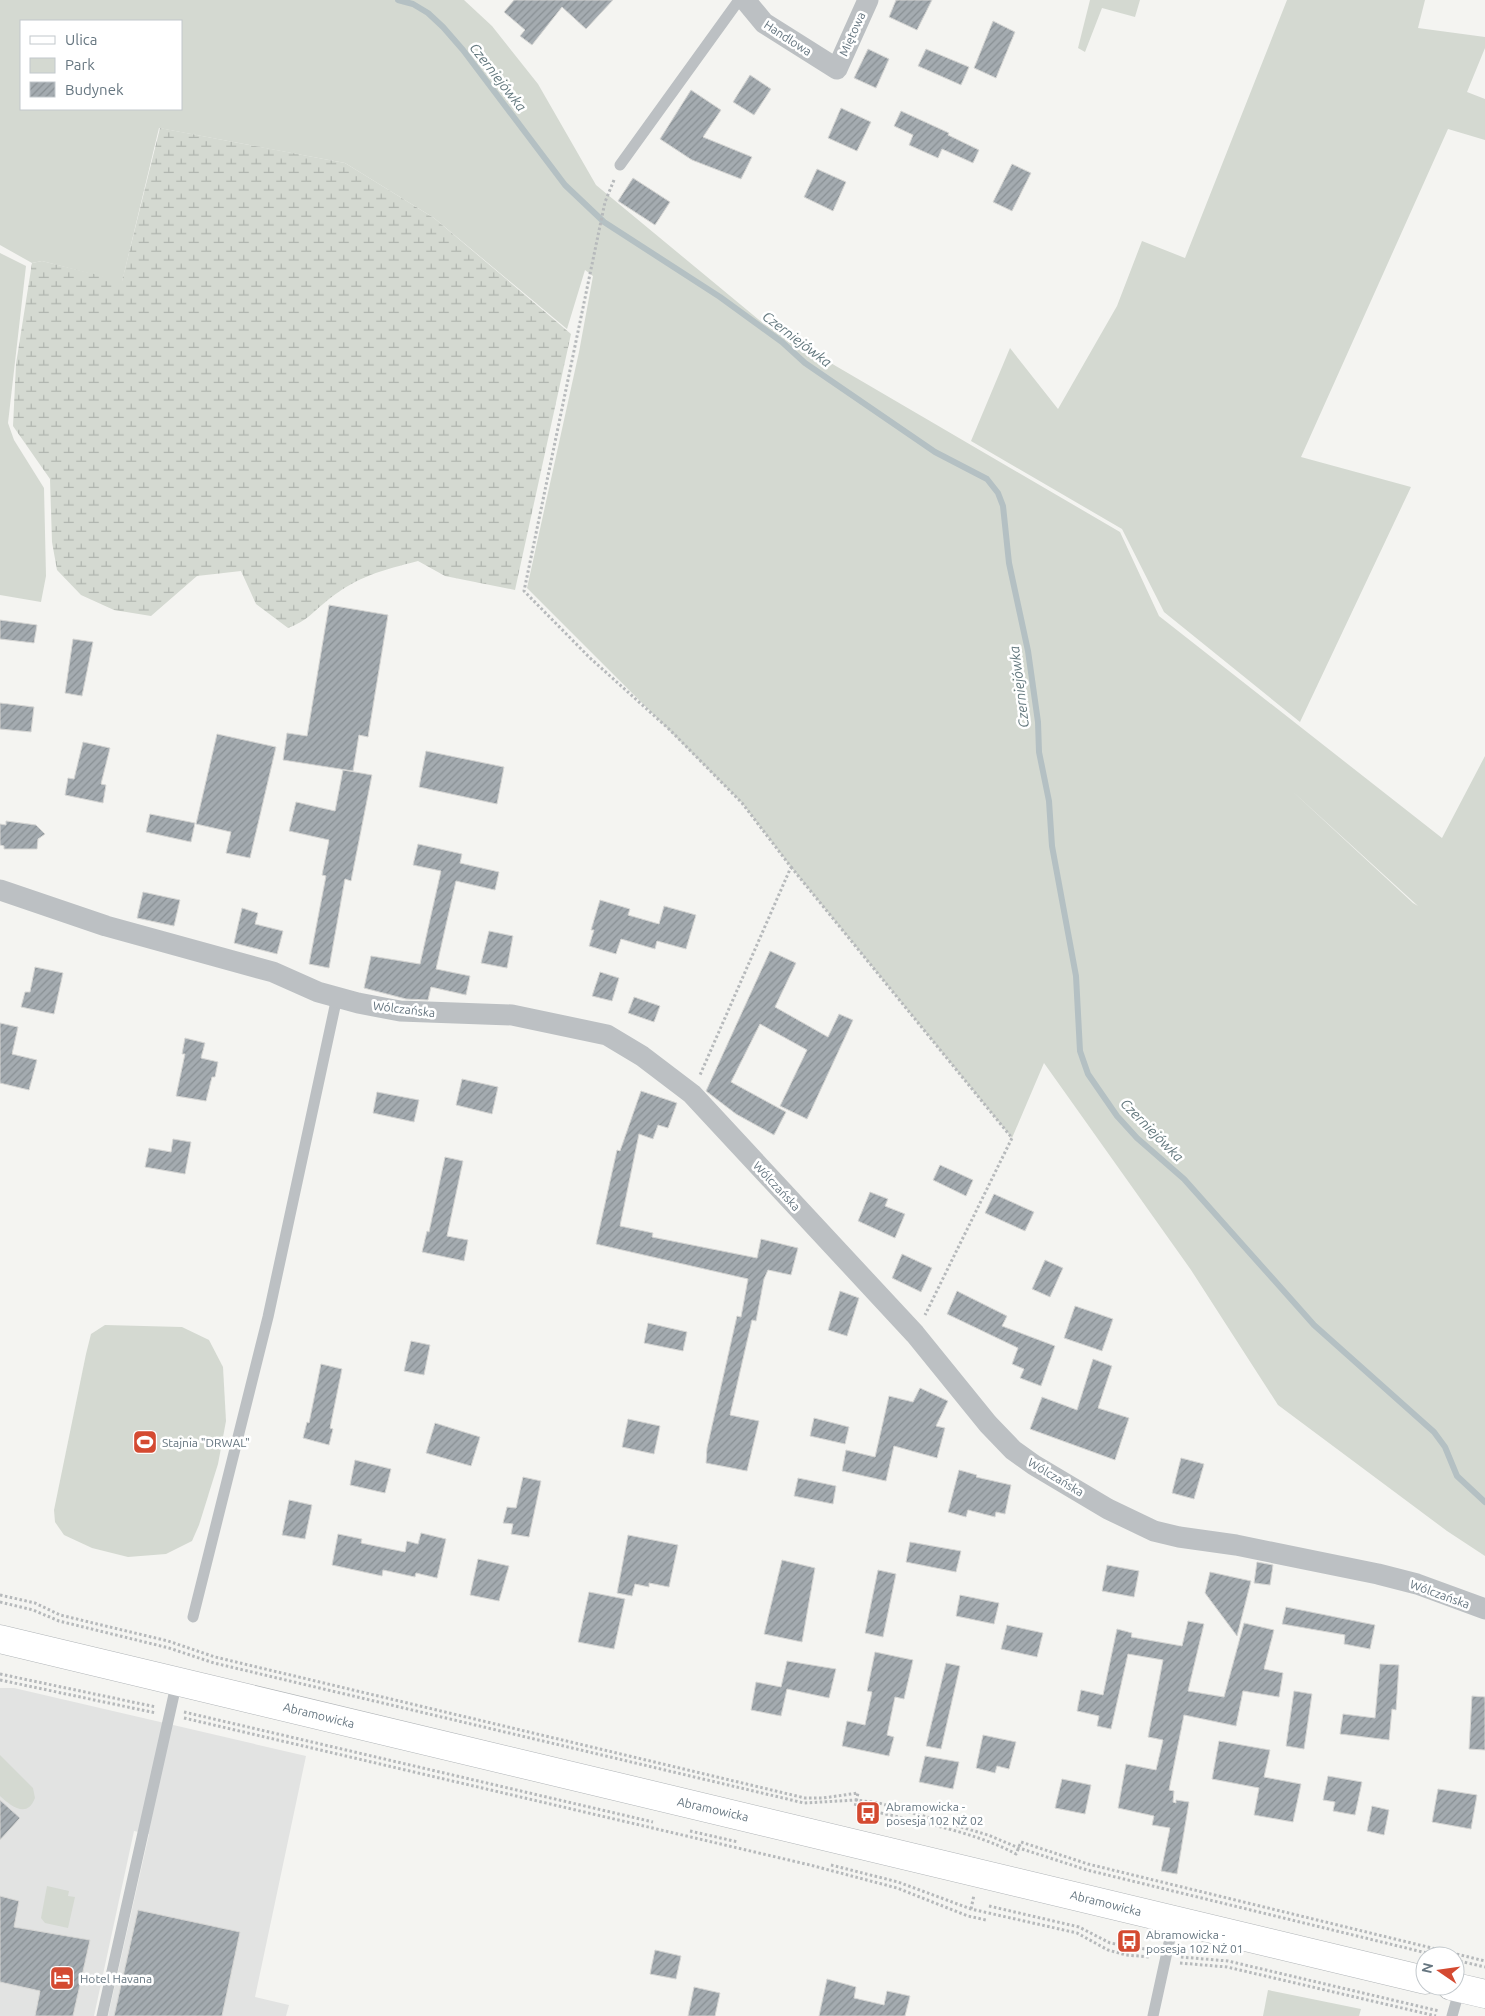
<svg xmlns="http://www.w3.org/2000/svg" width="1485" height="2016" viewBox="0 0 1485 2016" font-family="Ubuntu,sans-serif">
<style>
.built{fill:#e2e3e2}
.green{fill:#d4d9d1;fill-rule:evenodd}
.wetland{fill:url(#wetland-marsh)}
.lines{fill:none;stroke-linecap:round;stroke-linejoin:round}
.stream{stroke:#b4c0c3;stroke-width:6}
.building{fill:url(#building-hatch);stroke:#d6d6d4}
.primary-casing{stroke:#b0b4b7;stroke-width:29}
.path{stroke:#b6b9bb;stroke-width:3;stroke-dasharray:2.5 2.5;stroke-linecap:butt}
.lane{stroke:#bcc0c3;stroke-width:11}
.street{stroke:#bcc0c3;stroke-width:21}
.primary{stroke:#fff;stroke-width:28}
.labels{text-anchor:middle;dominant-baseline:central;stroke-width:5;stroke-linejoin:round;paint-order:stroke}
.street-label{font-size:12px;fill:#667680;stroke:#fff}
.poi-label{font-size:12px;fill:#667680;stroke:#fff;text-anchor:start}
.water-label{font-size:14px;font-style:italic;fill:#62777d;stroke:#fff}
</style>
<defs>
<pattern id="wetland-marsh" width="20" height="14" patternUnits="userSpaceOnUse" patternTransform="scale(1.25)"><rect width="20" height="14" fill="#d4d9d1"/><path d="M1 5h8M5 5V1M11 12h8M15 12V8" fill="none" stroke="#b0b5af"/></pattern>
<pattern id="building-hatch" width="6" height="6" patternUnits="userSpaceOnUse" patternTransform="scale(1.25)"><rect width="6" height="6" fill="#a4abb0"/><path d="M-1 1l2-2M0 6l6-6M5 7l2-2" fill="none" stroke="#899094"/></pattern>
</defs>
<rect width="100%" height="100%" fill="#f4f4f1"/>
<!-- built -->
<polygon class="built" points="0,1688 14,1688 306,1756 255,1997 289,2005 286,2016 108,2016 149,1834 134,1831 94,2016 0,2016"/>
<!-- green -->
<g class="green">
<path d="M0 0H464L492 26 538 84 596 185 764 324 1120 532 1159 616 1442 838 1485 756V1556L1447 1531 1278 1405 1191 1270 1044 1063 1012 1138 791 867 742 803 527 588 579 352 593 276 585 270 567 329 434 218 345 163 159 128 122 282 42 261 32 263 0 245ZM21 21H181V109H21ZM1291 790 1418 906 1413 903Z"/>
<polygon points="1090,0 1140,0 1135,17 1102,8 1085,52 1078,48"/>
<polygon points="1287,0 1425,0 1418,28 1485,37 1485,48 1467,92 1485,99 1485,140 1448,129 1301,457 1411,487 1300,722 1164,612 1122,529 971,441 1010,348 1058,409 1117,306 1142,241 1185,258"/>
<polygon points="0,253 26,266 8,423 14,440 44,488 46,576 41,602 0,595"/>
<polygon points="105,1325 182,1327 209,1340 223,1367 226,1421 218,1464 199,1525 192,1541 166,1554 128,1557 92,1548 64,1535 55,1522 54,1510 86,1354 91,1334"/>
<path d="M0 1755 33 1788 35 1798C27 1819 11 1806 0 1796Z"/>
<polygon points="47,1886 69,1891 68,1896 75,1897 68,1928 45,1923 41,1918"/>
<polygon points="1268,1990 1361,2009 1359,2016 1263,2016"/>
</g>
<!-- wetland -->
<path class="wetland" d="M160 128 345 163 434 218 571 334 515 590 445 576 418 561C383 570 358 576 329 599 314 611 307 621 288 628L256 604 241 571 197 576 151 616 114 610 81 595 57 570 52 542 50 479 13 426 16 364 32 263 42 261 122 281Z"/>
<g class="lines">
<!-- stream -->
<polyline class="stream" points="398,0 413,4 428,13 443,27 463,50 565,185 604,222 720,297 782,342 805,363 935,452 987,479 998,493 1003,506 1009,563 1028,651 1038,722 1039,752 1049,801 1052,846 1076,976 1080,1051 1088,1074 1117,1116 1137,1138 1184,1179 1314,1325 1434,1432 1445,1447 1457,1476 1485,1502"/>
</g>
<!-- building -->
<g class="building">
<polygon points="514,0 613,0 586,29 562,7 532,45 520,36 525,30 504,12"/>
<polygon points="896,0 932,0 917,30 889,17"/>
<polygon points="993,21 1015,32 996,78 974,68"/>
<polygon points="868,49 889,59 876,88 854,78"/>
<polygon points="926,49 969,67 961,85 918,66"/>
<polygon points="750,75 771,89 754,115 733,102"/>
<polygon points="691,90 721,110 703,137 752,157 741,179 692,160 660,139"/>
<polygon points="841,108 871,122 857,151 828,138"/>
<polygon points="901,111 949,133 948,135 979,150 973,163 942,149 938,158 909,145 913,135 894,126"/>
<polygon points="1012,164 1031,173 1012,211 993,202"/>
<polygon points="817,169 846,182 833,211 804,197"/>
<polygon points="633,178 670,202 655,225 618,201"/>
<polygon points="329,605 388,615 368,737 359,735 353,771 283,760 287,733 307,736"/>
<polygon points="0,620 37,625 34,643 0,639"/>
<polygon points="73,639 93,642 82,696 65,693"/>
<polygon points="0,703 34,707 31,732 0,729"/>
<polygon points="217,734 276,747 250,858 226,853 231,832 196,824"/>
<polygon points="83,742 110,748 101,784 106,785 103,803 65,795 68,778 74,779"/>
<polygon points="426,751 504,767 497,804 419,787"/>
<polygon points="343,770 372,775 351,881 345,879 329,968 309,964 326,876 322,875 329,840 289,831 296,802 335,811"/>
<polygon points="150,814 195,823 191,842 146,832"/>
<polygon points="6,821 36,825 45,834 38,839 37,849 4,849 4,846 0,845 0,824 6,825"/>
<polygon points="418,844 462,854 460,863 499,872 495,890 456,881 436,969 470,976 466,995 431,987 428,1000 406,999 364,988 371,956 420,964 441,871 413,865"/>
<polygon points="143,892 180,900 174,926 137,918"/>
<polygon points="600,900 630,909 628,915 659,924 664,906 696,915 686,949 657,941 655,949 621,939 616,954 589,946 594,930 591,930"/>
<polygon points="242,908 258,913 255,924 283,931 277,954 234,943"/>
<polygon points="489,931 513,936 507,968 481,963"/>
<polygon points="770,951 796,963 775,1007 828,1037 839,1014 853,1020 807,1119 780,1106 807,1050 760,1024 731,1082 786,1112 774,1135 736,1114 706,1091"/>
<polygon points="35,967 63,973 54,1014 21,1007 25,992 30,992"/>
<polygon points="600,972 619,978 612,1001 592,996"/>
<polygon points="634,997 660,1006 654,1022 628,1013"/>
<polygon points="0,1023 18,1027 12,1054 37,1060 29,1090 0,1083"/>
<polygon points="185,1038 205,1043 201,1058 218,1062 215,1077 212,1077 206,1101 176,1096 185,1054 182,1054"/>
<polygon points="462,1079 498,1087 492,1114 456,1105"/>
<polygon points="641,1091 677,1103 668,1128 658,1125 653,1139 639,1134 620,1226 653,1233 652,1237 757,1258 761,1239 798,1248 791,1275 768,1270 764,1279 756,1321 752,1320 730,1415 759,1421 747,1471 706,1463 707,1448 737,1316 741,1317 748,1279 596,1244 617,1150 620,1151"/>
<polygon points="377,1092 419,1100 414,1122 373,1113"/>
<polygon points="173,1139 191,1142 185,1174 145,1167 149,1148 171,1152"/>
<polygon points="445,1157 463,1161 447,1236 468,1240 464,1261 422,1252 427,1231 429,1232"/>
<polygon points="940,1165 973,1180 966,1196 933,1180"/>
<polygon points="870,1192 888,1199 885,1206 905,1214 895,1238 858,1221"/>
<polygon points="994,1194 1034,1212 1025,1231 985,1213"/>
<polygon points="902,1254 932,1268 921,1292 892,1278"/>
<polygon points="1045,1260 1063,1268 1050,1297 1032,1289"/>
<polygon points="840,1291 859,1298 847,1336 828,1330"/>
<polygon points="957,1291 1007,1316 1002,1326 1055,1346 1041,1386 1020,1378 1024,1369 1012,1364 1018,1348 947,1314"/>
<polygon points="1075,1306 1113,1319 1102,1351 1064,1338"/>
<polygon points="648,1323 687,1332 683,1351 644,1343"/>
<polygon points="411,1341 430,1345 424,1375 404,1371"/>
<polygon points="1093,1359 1112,1366 1098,1408 1129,1418 1115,1460 1030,1429 1042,1397 1077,1410"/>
<polygon points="321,1364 342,1369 330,1428 333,1429 329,1445 303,1438 307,1422 309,1423"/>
<polygon points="920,1388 948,1401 936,1426 945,1428 937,1458 894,1446 886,1481 842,1471 846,1450 875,1457 889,1396 913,1402"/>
<polygon points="814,1418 849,1427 845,1444 810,1436"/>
<polygon points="628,1419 660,1426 654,1454 622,1447"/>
<polygon points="435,1423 480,1437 471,1466 426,1453"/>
<polygon points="1181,1458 1204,1464 1194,1499 1172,1493"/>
<polygon points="355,1460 391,1469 385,1493 350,1485"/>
<polygon points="959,1470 977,1475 976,1477 1011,1485 1005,1514 996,1512 995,1517 968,1510 966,1517 948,1512"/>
<polygon points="523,1477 541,1481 529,1537 511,1534 513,1524 503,1523 507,1507 516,1508"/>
<polygon points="798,1478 836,1486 833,1504 794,1496"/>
<polygon points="289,1500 312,1505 305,1539 282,1535"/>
<polygon points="421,1533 446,1539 437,1578 416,1573 415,1577 383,1570 382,1576 332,1565 338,1534 362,1539 361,1543 405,1552 407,1541 418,1544"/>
<polygon points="628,1535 678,1545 669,1587 649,1583 649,1587 635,1584 632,1596 617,1593"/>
<polygon points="910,1542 961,1551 956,1572 906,1562"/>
<polygon points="478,1559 509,1566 499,1601 470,1595"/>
<polygon points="782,1560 815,1568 802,1642 764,1634"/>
<polygon points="1257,1562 1273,1565 1270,1585 1254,1583"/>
<polygon points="1107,1565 1139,1571 1134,1597 1102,1591"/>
<polygon points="878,1570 896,1574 883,1637 865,1633"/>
<polygon points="1210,1572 1251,1581 1237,1636 1205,1593"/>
<polygon points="589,1592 625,1599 614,1649 578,1642"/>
<polygon points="960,1595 999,1603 994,1624 956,1616"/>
<polygon points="1286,1607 1375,1625 1370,1649 1344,1644 1345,1635 1282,1624"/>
<polygon points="1188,1621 1204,1624 1188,1691 1224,1697 1244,1623 1274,1630 1264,1669 1283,1673 1279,1697 1243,1691 1236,1726 1184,1715 1169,1790 1174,1791 1173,1802 1176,1803 1176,1800 1189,1802 1177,1874 1161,1871 1170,1828 1152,1825 1154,1816 1118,1808 1126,1764 1156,1770 1163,1740 1148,1737 1163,1660 1128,1654 1111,1729 1097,1726 1099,1716 1077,1711 1081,1690 1103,1695 1117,1629 1132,1633 1131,1637 1182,1646"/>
<polygon points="1007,1625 1043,1633 1037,1657 1001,1649"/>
<polygon points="875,1652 913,1660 904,1699 895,1697 887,1735 894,1737 889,1756 842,1746 847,1721 865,1725 872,1692 867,1691"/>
<polygon points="787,1661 836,1669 829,1698 787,1689 781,1716 751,1710 756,1682 781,1687"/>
<polygon points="946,1663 960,1666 941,1749 926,1746"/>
<polygon points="1380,1664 1399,1665 1396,1710 1392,1709 1389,1740 1340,1734 1343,1714 1375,1718"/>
<polygon points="1294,1691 1312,1694 1304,1749 1286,1746"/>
<polygon points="1472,1696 1485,1697 1485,1750 1469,1749"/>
<polygon points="983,1735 1016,1742 1009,1769 997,1766 995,1773 976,1768"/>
<polygon points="1219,1741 1270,1750 1264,1777 1301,1784 1293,1822 1254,1815 1259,1788 1212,1779"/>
<polygon points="925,1756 959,1762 953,1789 919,1782"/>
<polygon points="1328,1776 1362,1782 1355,1815 1333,1811 1335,1802 1323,1800"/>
<polygon points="1062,1779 1091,1785 1085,1814 1055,1808"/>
<polygon points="1438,1789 1477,1795 1471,1829 1432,1822"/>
<polygon points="0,1800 20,1818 0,1840"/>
<polygon points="1372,1806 1389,1810 1384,1835 1367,1831"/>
<polygon points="0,1896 19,1901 14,1927 90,1940 73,2016 35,2016 40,1991 0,1982"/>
<polygon points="138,1910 240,1932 222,2016 114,2016"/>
<polygon points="655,1950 681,1956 676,1979 650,1974"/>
<polygon points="827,1979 856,1987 854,1998 884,2005 887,1991 910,1996 905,2016 819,2016"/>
<polygon points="694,1987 720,1993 715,2016 688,2016"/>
</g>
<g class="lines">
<defs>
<g id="primary">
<polyline points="0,1639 1425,1980"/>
<polyline points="1451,1986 1485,1994"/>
</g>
</defs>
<!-- primary casing -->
<use href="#primary" class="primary-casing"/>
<!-- path -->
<g class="path">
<polyline points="614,180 605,202 524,591 589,657 670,730 742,803 791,867 700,1075"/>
<polyline points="791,867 1012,1138 925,1315"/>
<path d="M0 1595 35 1603 60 1615 168 1641 215 1657 805 1798H823L858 1793 855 1807C904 1819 972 1830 1016 1854L1021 1842 1088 1864 1485 1961"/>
<polyline points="0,1602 33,1610 59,1621 169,1648 214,1663 804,1803 856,1800 879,1803 988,1835 1019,1848 1087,1870 1439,1956"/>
<polyline points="0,1674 156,1707"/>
<polyline points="0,1680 156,1713"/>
<polyline points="184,1712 653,1822"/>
<polyline points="184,1718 810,1865 897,1888 968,1916 986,1920"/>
<polyline points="690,1831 738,1842"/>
<polyline points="831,1865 898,1882 971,1909 1077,1933 1108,1950 1126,1955 1150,1957"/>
<polyline points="989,1906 1079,1927 1110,1943 1151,1950"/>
<polyline points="971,1909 974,1895"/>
<polyline points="1181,1957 1228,1961 1439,2011"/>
<polyline points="1455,1960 1485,1967"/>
<polyline points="1180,1963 1227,1967 1436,2016"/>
</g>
<!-- lane -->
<g class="lane">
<polyline points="620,165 739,0"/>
<polyline points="193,1617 268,1317 337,997"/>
<polyline points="102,2016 177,1681"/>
<polyline points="1153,2016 1174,1920"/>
<polyline points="1452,2016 1460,1988"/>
</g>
<!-- street -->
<g class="street">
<polyline points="745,0 764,23 837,69 868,0"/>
<polyline points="0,890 106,926 273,972 318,992 358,1003 400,1011 512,1015 607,1035 642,1056 692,1094 915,1334 988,1424 1013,1450 1034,1465 1108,1509 1154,1531 1179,1537 1236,1545 1378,1574 1417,1584 1485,1609"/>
</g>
<!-- primary -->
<use href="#primary" class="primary"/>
</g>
<!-- icons -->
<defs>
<symbol id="stadium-square" viewBox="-11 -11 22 22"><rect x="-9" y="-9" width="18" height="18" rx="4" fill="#d44a31" stroke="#fff"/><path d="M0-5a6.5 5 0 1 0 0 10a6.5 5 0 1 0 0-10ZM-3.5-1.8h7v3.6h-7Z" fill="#fff"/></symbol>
<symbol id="bus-square" viewBox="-11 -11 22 22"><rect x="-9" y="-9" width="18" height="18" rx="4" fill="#d44a31" stroke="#fff"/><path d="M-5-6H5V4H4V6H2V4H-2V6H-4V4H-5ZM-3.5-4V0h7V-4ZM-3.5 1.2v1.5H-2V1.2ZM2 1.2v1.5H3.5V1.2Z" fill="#fff"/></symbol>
<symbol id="hotel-square" viewBox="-11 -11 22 22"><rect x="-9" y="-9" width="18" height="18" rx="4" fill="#d44a31" stroke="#fff"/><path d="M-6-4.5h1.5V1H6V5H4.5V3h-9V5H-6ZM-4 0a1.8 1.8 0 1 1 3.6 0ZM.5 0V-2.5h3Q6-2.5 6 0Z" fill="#fff"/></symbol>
</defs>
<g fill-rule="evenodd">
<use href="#stadium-square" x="131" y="1428" width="28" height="28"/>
<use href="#bus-square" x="854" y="1799" width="28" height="28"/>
<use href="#bus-square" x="1115" y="1927" width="28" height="28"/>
<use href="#hotel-square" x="48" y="1964" width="28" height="28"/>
</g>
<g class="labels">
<!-- street labels -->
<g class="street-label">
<text transform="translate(852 34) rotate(-66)">Miętowa</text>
<text transform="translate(788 38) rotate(33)">Handlowa</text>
<text transform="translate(404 1009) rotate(7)">Wólczańska</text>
<text transform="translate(777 1186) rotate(47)">Wólczańska</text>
<text transform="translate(1056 1477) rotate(31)">Wólczańska</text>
<text transform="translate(1440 1594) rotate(20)">Wólczańska</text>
<text transform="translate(319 1715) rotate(14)">Abramowicka</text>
<text transform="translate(713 1809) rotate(13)">Abramowicka</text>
<text transform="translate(1106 1903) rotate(14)">Abramowicka</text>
</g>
<!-- poi labels -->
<g class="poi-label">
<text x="162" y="1442">Stajnia "DRWAL"</text>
<text x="886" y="1806">Abramowicka -<tspan x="886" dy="14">posesja 102 NŻ 02</tspan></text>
<text x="1146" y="1934">Abramowicka -<tspan x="1146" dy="14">posesja 102 NŻ 01</tspan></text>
<text x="80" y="1978">Hotel Havana</text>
</g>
<!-- water labels -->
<g class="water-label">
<text transform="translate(498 77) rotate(52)">Czerniejówka</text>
<text transform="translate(797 339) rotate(37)">Czerniejówka</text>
<text transform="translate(1019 687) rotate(-97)">Czerniejówka</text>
<text transform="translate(1152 1130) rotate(45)">Czerniejówka</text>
</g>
</g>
<!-- legend -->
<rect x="20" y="20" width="162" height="90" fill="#ffffff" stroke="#c2c8cc"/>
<rect x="30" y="36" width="25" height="8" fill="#ffffff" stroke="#c2c8cc"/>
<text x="65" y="45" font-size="15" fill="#667680">Ulica</text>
<rect x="30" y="58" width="25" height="15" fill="#d4d9d1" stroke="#c2c8cc"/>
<text x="65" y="70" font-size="15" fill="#667680">Park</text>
<rect x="30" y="82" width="25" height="15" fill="url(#building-hatch)" stroke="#c2c8cc"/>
<text x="65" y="95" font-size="15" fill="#667680">Budynek</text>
<!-- north arrow -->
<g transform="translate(1440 1971) rotate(283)"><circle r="24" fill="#ffffff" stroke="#c2c8cc"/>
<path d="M0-4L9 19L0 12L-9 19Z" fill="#d44a31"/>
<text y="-8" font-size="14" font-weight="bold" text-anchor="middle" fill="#667680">N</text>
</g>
</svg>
